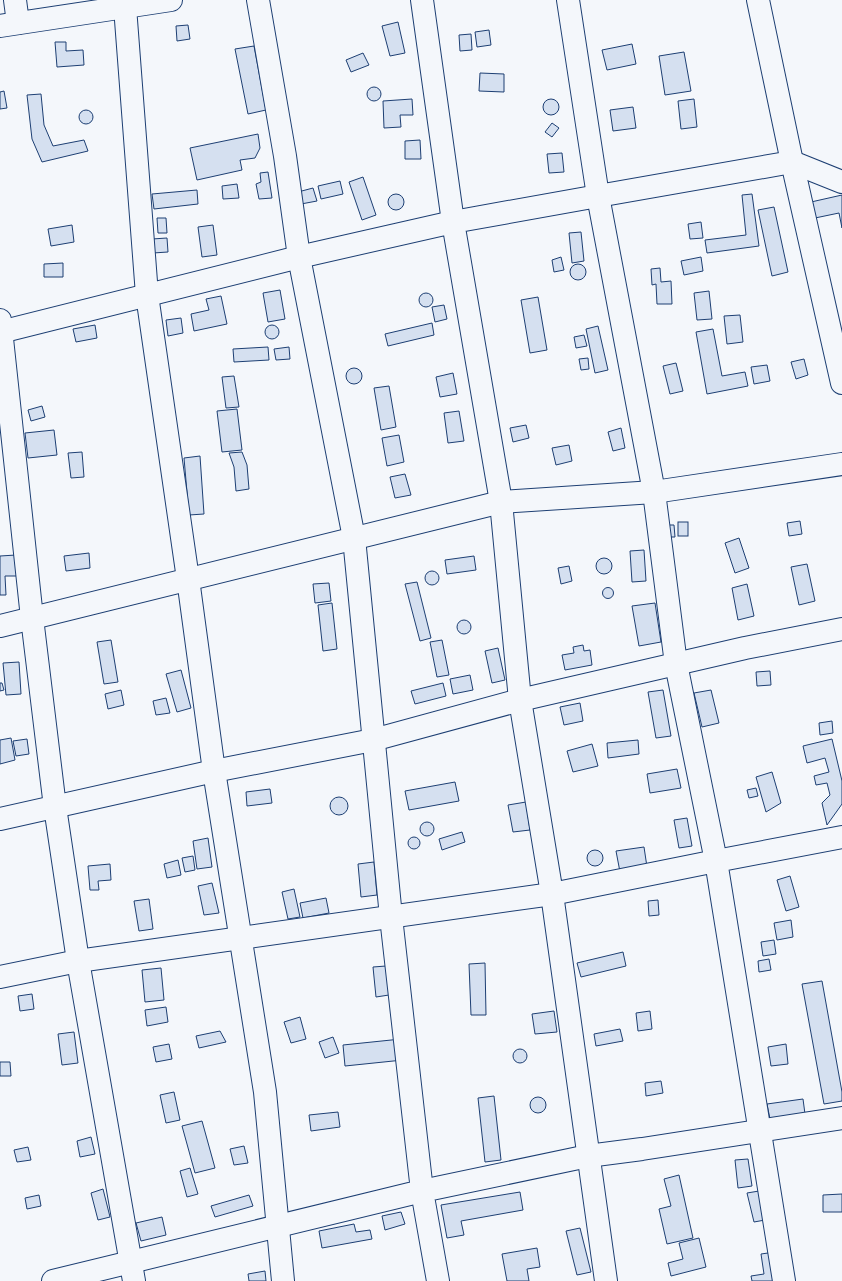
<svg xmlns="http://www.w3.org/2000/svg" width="842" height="1281" viewBox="0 0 842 1281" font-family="'Roboto Serif',serif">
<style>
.building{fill:#d5e0f0;stroke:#1d3f73}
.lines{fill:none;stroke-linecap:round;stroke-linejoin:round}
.minor-casing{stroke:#1d3f73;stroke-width:24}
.minor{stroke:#f4f7fb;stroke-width:22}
</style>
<rect width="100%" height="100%" fill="#f4f7fb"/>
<!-- building -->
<g class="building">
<polygon points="398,22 405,53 390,56 382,26"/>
<polygon points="188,25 190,39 177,41 176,26"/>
<polygon points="489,30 491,45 477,47 475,32"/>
<polygon points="471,34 472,50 460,51 459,35"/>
<polygon points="55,42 66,42 66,51 83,50 84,65 57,67"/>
<polygon points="632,44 636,64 607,70 602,50"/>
<polygon points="254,46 266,110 248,114 235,49"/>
<polygon points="684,52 691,91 665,95 659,56"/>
<polygon points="363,53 369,65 351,72 346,60"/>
<polygon points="480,73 504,74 504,92 479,91"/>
<circle cx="374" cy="94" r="7"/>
<polygon points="4,91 7,108 0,109 0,92"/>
<polygon points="41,94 44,125 53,146 84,140 88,151 42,162 32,139 27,95"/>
<polygon points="412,99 413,115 400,115 401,127 384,128 383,101"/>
<polygon points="694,99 697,127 681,129 678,101"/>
<circle cx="551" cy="107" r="8"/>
<polygon points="633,107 636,128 613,131 610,110"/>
<circle cx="86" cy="117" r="7"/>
<polygon points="552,123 559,128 552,137 545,132"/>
<polygon points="258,134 260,148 255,158 240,160 242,170 197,180 190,148"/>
<polygon points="420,140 421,159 405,159 405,141"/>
<polygon points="562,153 564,172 549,173 547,154"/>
<polygon points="268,172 272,198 259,199 256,184 261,182 260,173"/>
<polygon points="363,177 376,215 362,220 349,182"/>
<polygon points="340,181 343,194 321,199 318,186"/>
<polygon points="237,184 239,198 223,199 222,186"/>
<polygon points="313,188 317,201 301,204 298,192"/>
<polygon points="197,190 198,204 154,209 152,194"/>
<polygon points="752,194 759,246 707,253 705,240 746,235 742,195"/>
<circle cx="396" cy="202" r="8"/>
<polygon points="842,195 842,228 839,213 815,218 811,202"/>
<polygon points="774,207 788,272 772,276 758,210"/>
<polygon points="157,218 166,218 167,233 158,233"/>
<polygon points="701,222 703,238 690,239 688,224"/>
<polygon points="72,225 74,242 51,246 48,229"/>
<polygon points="213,225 217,255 202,257 198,227"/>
<polygon points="581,232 584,261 572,263 569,233"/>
<polygon points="167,238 168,252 153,253 152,239"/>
<polygon points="561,257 564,270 554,272 552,260"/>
<polygon points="701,257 703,271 684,275 681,261"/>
<polygon points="63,263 63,277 44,277 44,264"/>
<circle cx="578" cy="272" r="8"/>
<polygon points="660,268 661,282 671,281 672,304 657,304 656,284 652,285 651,269"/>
<polygon points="280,290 285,319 268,322 263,293"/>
<polygon points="709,291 712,319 697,320 694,293"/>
<circle cx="426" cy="300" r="7"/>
<polygon points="221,296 227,324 194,331 191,314 209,310 206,299"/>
<polygon points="538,297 547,350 530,353 521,300"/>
<polygon points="444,305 447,319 435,322 432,307"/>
<polygon points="740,315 743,342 727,344 724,316"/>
<polygon points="181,318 183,333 168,336 166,320"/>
<polygon points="432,323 434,335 388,346 385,334"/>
<circle cx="272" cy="332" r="7"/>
<polygon points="95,325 97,338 76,342 73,329"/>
<polygon points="598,326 608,370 595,373 586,329"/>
<polygon points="713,329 722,376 745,372 748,386 707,394 696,332"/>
<polygon points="584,335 587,346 576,348 574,337"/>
<polygon points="268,347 269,360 234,362 233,349"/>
<polygon points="289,347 290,359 276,360 274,349"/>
<polygon points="588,358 589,369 581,370 579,359"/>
<polygon points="804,359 808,375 796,379 791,362"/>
<polygon points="676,363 683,391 670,394 663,366"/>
<polygon points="767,365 770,381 754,384 751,367"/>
<circle cx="354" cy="376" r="8"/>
<polygon points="453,373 457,394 440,397 436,377"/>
<polygon points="234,376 239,407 226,408 222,377"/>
<polygon points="389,386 396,427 381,430 374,388"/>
<polygon points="42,406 45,417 31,421 28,410"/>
<polygon points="237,409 242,450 222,452 217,411"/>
<polygon points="459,411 464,441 448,443 444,413"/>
<polygon points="526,425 529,438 513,442 510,428"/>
<polygon points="621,428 625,448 613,451 608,432"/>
<polygon points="54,430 57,455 28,458 25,433"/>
<polygon points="399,435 404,462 387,466 382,438"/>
<polygon points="569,445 572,461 556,465 552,448"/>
<polygon points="82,452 84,477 71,478 68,453"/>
<polygon points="242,452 247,465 249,489 236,491 234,467 229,453"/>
<polygon points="200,456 204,514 189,515 184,458"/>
<polygon points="405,474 411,495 395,498 390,477"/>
<polygon points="800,521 802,534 789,536 787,523"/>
<rect x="678" y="522" width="10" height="14"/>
<polygon points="664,525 674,525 675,537 664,537"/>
<polygon points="739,538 749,568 735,573 725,543"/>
<polygon points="644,550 646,581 632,582 630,551"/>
<polygon points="89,553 90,568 66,571 64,556"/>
<polygon points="16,555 17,576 5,576 6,595 0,595 0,556"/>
<polygon points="474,556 476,570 447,574 445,560"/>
<circle cx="604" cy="566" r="8"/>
<polygon points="807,564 815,601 799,605 791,567"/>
<polygon points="569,566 572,581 561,584 558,568"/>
<circle cx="432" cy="578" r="7"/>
<polygon points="417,582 431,638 420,641 405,584"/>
<polygon points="329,583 331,601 315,603 313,584"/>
<polygon points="747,584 754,616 738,620 732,588"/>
<circle cx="608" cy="593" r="5.5"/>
<polygon points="332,603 337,649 323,651 318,605"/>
<polygon points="655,603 661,642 639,646 632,606"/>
<circle cx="464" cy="627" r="7"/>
<polygon points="111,640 118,682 104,684 97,642"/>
<polygon points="442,640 449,675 437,677 430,642"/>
<polygon points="583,645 584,651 590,650 592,665 565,670 562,655 574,653 573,647"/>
<polygon points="498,648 505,680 492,683 485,651"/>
<polygon points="19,662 21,694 6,695 3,663"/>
<polygon points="181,670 191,708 177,712 166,674"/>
<polygon points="770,671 771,685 757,686 756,672"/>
<polygon points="470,675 473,690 453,694 450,679"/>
<polygon points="0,683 2,683 4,690 0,691"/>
<polygon points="443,683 446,696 415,704 411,691"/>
<polygon points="121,690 124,705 108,709 105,694"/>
<polygon points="663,690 671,736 656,738 648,692"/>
<polygon points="711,690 719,723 702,727 694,693"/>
<polygon points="166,698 170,713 156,715 153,701"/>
<polygon points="580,703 583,721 564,725 560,707"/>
<polygon points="832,721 833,733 820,735 819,723"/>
<polygon points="11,738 15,760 0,764 0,740"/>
<polygon points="27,739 29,754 16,756 13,741"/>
<polygon points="832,739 842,781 842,804 827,825 822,803 830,795 827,783 816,785 814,776 829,772 825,758 807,763 803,746"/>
<polygon points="638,740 639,754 608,758 607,743"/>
<polygon points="592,744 598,766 573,772 567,751"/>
<polygon points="677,769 681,788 650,793 647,774"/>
<polygon points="772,772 781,803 766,812 756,777"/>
<polygon points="455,782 459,801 409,810 405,791"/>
<polygon points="756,788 758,796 749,798 747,790"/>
<polygon points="270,789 272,803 247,806 246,792"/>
<circle cx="339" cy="806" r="9"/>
<polygon points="526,802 530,830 513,832 508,805"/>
<polygon points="687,818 692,846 679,848 674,820"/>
<circle cx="427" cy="829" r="7"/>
<polygon points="462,832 465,842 442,850 439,839"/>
<circle cx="414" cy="843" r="6"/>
<polygon points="208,838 212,867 197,869 193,841"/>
<polygon points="644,847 647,867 620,872 616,851"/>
<circle cx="595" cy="858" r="8"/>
<polygon points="193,856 195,870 185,872 182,858"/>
<polygon points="178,860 181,875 167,878 164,864"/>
<polygon points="374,862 377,895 361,897 358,864"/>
<polygon points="110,864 111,880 98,881 99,890 90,890 88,866"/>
<polygon points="790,876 799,907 786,911 777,880"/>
<polygon points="212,883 219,913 204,915 198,886"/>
<polygon points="294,889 300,917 288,919 282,892"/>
<polygon points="326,898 329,913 303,918 300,903"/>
<polygon points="149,899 153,929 139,931 134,901"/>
<polygon points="658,900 659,915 649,916 648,901"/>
<polygon points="791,920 793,937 777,940 774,923"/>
<polygon points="774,940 776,954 763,956 761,942"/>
<polygon points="623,952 626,966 581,977 577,963"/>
<polygon points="769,959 771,970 759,972 758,961"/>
<polygon points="485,963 486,1015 471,1015 469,964"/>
<polygon points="386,966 389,995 376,997 373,967"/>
<polygon points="161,968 164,1000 145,1002 142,970"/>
<polygon points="822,981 842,1092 842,1101 824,1104 802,984"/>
<polygon points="32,994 34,1009 20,1011 18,996"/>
<polygon points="166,1007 168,1022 147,1026 145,1010"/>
<polygon points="554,1011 557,1032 535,1034 532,1014"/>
<polygon points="650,1011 652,1029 638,1031 636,1013"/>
<polygon points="300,1017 306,1039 291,1043 284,1022"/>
<polygon points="620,1029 623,1041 596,1046 594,1034"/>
<polygon points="220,1031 226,1042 199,1048 196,1036"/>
<polygon points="74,1032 78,1063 62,1065 58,1034"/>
<polygon points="333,1037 339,1053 325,1058 319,1042"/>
<polygon points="401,1039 403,1060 345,1066 343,1045"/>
<polygon points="169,1044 172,1059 156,1062 153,1047"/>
<polygon points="786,1044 788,1064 771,1066 768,1047"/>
<circle cx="520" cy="1056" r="7"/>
<polygon points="0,1062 10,1062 11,1076 0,1076"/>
<polygon points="661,1081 663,1093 646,1096 645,1083"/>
<polygon points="174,1092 180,1120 166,1123 160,1095"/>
<polygon points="494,1096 501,1160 485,1162 478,1098"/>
<circle cx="538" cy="1105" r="8"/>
<polygon points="803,1099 805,1114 770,1119 767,1104"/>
<polygon points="338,1112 340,1127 311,1131 309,1115"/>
<polygon points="202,1121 215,1168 195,1173 182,1126"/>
<polygon points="91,1137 95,1154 80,1157 77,1141"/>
<polygon points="244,1146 248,1163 234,1165 230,1149"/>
<polygon points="28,1147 31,1160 17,1162 14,1150"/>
<polygon points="748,1159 752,1186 738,1188 735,1160"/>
<polygon points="190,1168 198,1194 187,1197 180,1171"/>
<polygon points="679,1175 693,1238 667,1244 659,1209 671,1206 664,1179"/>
<polygon points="103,1189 110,1217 98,1220 91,1193"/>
<polygon points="759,1191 765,1220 754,1222 747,1193"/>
<polygon points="520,1192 523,1210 461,1221 464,1235 447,1238 441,1205"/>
<polygon points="842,1194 842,1212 823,1212 823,1195"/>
<polygon points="39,1195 41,1206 27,1209 25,1198"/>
<polygon points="249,1195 253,1206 215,1217 211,1206"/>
<polygon points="401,1212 405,1224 385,1230 382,1216"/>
<polygon points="162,1217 166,1235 141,1241 136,1223"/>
<polygon points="354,1224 356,1232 370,1230 372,1239 322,1248 319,1231"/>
<polygon points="580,1228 591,1272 577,1275 566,1231"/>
<polygon points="699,1238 706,1267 671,1276 668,1263 683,1259 679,1243"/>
<polygon points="537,1248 540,1267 527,1269 529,1281 507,1281 502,1254"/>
<polygon points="775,1252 779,1281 752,1281 751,1276 764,1274 761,1254"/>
<polygon points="265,1271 266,1281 249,1281 248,1274"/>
</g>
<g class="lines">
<defs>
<g id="minor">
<polyline points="15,0 18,23"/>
<polyline points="568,0 598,196 792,162 842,182"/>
<polyline points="758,0 792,162 842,383"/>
<polyline points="125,7 147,295 188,579 214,771 265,1092 283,1281"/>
<polyline points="0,26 171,0"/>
<polyline points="0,320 32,618 55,807 78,961 134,1281"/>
<polyline points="0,332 299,257 453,222 598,196 654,492 676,664 716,861 552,894 520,700 501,502 453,222 422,0"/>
<polyline points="0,626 501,502 654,492 842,464"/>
<polyline points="0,819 214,771 373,740 520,700 745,648 842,629"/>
<polyline points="0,977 78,961 552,894 606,1281"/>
<polyline points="53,1281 422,1191 391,917 354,538 299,257 285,156 258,0"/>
<polyline points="438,1281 422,1191 588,1156 642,1149 842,1118"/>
<polyline points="784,1281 716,861 842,837"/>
</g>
</defs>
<!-- minor casing -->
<use href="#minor" class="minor-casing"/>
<!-- minor -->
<use href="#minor" class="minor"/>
</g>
</svg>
